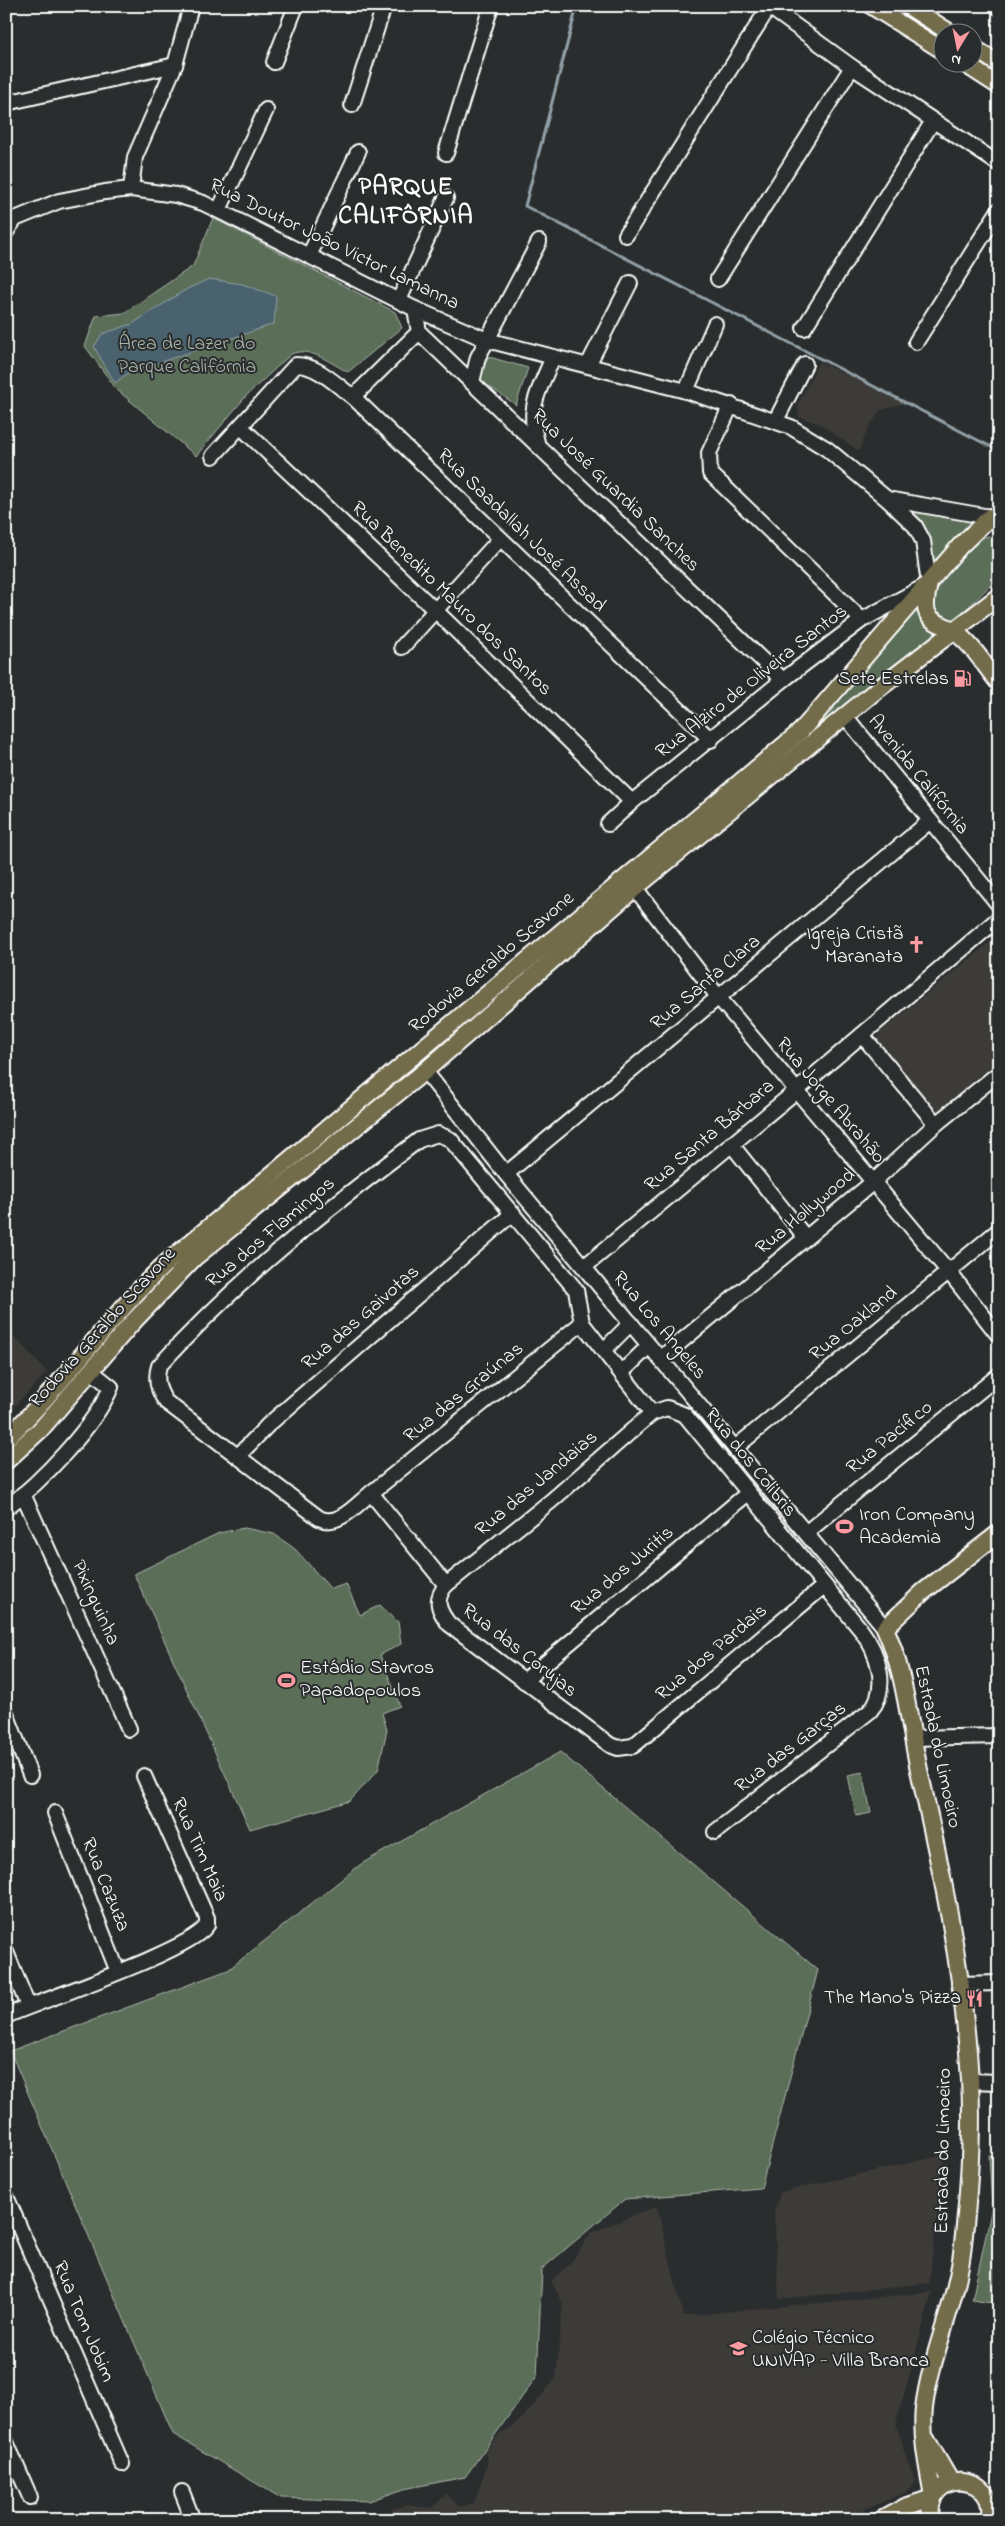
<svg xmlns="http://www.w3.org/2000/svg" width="1005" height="2526" viewBox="0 0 1005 2526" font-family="'Indie Flower',sans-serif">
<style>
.built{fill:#3d3a38}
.green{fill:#5a6e58;stroke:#acb6ac}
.water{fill:#4a626e;stroke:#92a1a8}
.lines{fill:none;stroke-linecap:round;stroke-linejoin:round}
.stream{stroke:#92a1a8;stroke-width:3}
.minor-casing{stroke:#fff;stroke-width:18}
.major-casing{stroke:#fff;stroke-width:20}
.minor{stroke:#2a2d2e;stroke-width:14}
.major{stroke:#736c4b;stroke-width:16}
.labels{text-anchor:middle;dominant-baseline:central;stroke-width:4;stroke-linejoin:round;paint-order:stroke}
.street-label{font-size:20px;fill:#fff;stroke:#2a2d2e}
.park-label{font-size:20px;fill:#acb6ac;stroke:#2a2d2e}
.poi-label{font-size:20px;fill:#fff;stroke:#2a2d2e;text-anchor:end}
.district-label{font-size:25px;font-weight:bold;letter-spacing:1px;fill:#fff;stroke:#2a2d2e}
</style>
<rect width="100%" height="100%" fill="#2a2d2e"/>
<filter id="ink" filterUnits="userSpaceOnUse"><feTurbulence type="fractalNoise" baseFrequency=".02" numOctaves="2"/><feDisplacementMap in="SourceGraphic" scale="10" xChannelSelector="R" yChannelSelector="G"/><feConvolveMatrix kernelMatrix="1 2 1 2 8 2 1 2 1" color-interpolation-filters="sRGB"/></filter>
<g filter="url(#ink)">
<!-- built -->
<g class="built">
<polygon points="819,362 908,402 881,410 868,428 859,451 820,424 799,417 798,404"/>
<polygon points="999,935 999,1063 937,1115 877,1040 878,1036 880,1032"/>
<polygon points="6,1328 47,1372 15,1406 6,1396"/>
<polygon points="944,2155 929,2283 779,2299 774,2211 781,2192"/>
<polygon points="657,2206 683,2316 932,2292 896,2424 915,2482 906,2492 840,2520 384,2520 391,2510 405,2505 432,2508 447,2494 459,2507 474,2503 488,2462 485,2452 495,2438 524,2417 556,2378 563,2303 551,2281 570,2264 591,2233"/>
</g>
<!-- green -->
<g class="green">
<path d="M213 218 395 312 402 328 348 372C330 363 310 346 291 354L246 396 196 456 116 389 85 346 96 316 124 313 193 266Z"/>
<polygon points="489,357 528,368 516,405 477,378"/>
<polygon points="903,507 978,521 932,562"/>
<path d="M989 536 999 539V576C993 583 958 618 954 619 947 620 941 616 936 613L931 595C943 579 970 538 989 536Z"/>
<polygon points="917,602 926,623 936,634 820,726 819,722"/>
<polygon points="244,1528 274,1534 295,1549 331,1589 346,1584 360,1615 380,1605 398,1622 401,1644 380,1655 400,1706 382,1713 387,1730 378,1770 350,1801 250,1829 134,1574 219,1533"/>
<polygon points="560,1752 818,1970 761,2188 625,2199 542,2269 537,2376 465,2477 404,2489 369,2501 281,2498 173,2434 10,2051 228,1970 361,1864"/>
<polygon points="863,1772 871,1813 856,1816 848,1775"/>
<polygon points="989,2155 999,2156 999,2304 972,2300 992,2207"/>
</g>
<!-- water -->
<polygon class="water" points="209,279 242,284 276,296 274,324 128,373 115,383 94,347 102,334 132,324 187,289"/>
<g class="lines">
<!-- stream -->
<polyline class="stream" points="577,6 525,206 999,451"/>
<defs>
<g id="minor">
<polyline points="768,6 852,67 999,164"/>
<polyline points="997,6 999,8"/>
<polyline points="274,62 296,6"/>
<polyline points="6,103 175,65"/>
<polyline points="352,105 384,6"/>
<polyline points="446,153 491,6"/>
<polyline points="131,189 135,157 175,65 191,6"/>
<polyline points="219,210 266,110"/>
<polyline points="6,232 15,219 59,201 105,192 131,189 176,195 203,203 415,309 487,340 686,391 791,427 827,449 887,499 915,526 923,541 929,584 862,620 783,680 632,802 608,824"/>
<polyline points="626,235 769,7"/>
<polyline points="309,256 358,152"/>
<polyline points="718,279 852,67"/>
<polyline points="399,300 446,198"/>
<polyline points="804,328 933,121"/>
<polyline points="419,332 783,680"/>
<polyline points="916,342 999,210"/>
<polyline points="588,365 630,283"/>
<polyline points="472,382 478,357 539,242"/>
<polyline points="686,391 715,324"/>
<polyline points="353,397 419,332 415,309"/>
<polyline points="731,405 709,453 710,473 862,620"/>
<polyline points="776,420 805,364"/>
<polyline points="241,427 436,611 632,802"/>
<path d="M537 442C526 407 540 389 553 357"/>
<path d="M213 456 296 365C318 365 336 385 353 397L711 740"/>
<polyline points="887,499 990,517"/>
<polyline points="402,647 500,539"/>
<polyline points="845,716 999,905"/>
<polyline points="635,888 719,998 949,1272 999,1336"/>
<polyline points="862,1035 936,1124"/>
<polyline points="425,1071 506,1174 885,1628"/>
<polyline points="731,1144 806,1238"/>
<polyline points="506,1174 930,821"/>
<polyline points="584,1267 796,1091 999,918"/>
<polyline points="604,1350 631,1323"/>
<polyline points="660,1359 872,1183 936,1124 999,1073"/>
<polyline points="622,1372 649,1346"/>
<polyline points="735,1448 999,1230"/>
<polyline points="238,1456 268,1425 513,1213"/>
<polyline points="371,1493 582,1323"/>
<polyline points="23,1494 129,1729"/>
<path d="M6 1508C40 1483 95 1426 111 1387L91 1371"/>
<polyline points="807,1532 999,1375"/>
<polyline points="446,1585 551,1501 652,1413"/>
<polyline points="524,1681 748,1493"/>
<polyline points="6,1713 30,1775"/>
<polyline points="912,1738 999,1736"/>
<polyline points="55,1813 118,1972"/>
<path d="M715 1832 870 1711C890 1688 878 1652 861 1630L685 1415 667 1408 652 1413 582 1323 576 1290 450 1139 438 1134 419 1140C324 1211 239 1278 159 1366 155 1379 158 1391 166 1402L319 1518C338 1528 357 1504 371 1493L446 1585C434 1600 438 1610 449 1624L610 1745 618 1748 633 1746 824 1586"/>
<polyline points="6,1952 28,2006"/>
<polyline points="959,1984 999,1983"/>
<path d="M6 2016C42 2000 193 1950 207 1925V1918L144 1776"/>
<polyline points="970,2081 999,2082"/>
<polyline points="6,2196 122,2464"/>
<polyline points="6,2442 30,2497"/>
<polyline points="182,2492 193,2520"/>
</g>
<g id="major">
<polyline points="872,6 942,50"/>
<polyline points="908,6 949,32"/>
<polyline points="972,47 999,64"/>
<polyline points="962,62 999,86"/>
<path d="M929 584C927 593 924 603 927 612 931 623 943 624 952 630 971 642 985 666 999 683"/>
<path d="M6 1439C63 1385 107 1319 164 1265L800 732 960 546 990 517H999"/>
<polyline points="6,1461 41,1429 131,1324 194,1258 425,1071 635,888 873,693 999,596"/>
<polyline points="926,2439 951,2482"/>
<path d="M933 2496C928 2468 921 2437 924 2408 931 2352 958 2301 963 2244 969 2191 973 2134 970 2080 964 1975 942 1872 919 1770 909 1723 905 1672 885 1628L923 1592 999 1533"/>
<polyline points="881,2520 905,2507 932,2498"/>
<path d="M931 2520C923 2465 1001 2473 989 2520"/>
</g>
</defs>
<!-- minor casing -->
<use href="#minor" class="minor-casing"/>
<!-- major casing -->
<use href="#major" class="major-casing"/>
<!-- minor -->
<use href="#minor" class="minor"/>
<!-- major -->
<use href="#major" class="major"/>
</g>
</g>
<!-- icons -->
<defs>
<symbol id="fuel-bare" viewBox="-9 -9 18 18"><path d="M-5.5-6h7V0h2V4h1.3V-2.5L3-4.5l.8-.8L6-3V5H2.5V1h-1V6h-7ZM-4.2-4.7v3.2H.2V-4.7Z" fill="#ff9aa2" stroke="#2a2d2e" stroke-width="2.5" paint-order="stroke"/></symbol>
<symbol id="church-bare" viewBox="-9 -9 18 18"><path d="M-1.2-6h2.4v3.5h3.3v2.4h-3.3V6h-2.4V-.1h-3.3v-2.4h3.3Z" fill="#ff9aa2" stroke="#2a2d2e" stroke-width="2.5" paint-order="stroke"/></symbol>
<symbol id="stadium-bare" viewBox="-9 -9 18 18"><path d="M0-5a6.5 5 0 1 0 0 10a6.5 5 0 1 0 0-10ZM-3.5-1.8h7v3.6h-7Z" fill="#ff9aa2" stroke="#2a2d2e" stroke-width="2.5" paint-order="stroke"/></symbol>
<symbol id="restaurant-bare" viewBox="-9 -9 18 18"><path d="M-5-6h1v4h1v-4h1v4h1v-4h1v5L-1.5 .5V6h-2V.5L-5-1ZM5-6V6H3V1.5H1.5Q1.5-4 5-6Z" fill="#ff9aa2" stroke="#2a2d2e" stroke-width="2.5" paint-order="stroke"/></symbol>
<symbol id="university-bare" viewBox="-9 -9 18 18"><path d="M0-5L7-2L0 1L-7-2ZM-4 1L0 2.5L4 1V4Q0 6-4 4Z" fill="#ff9aa2" stroke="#2a2d2e" stroke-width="2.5" paint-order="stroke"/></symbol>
</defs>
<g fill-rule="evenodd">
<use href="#fuel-bare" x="950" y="666" width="25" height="25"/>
<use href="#church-bare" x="904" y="932" width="25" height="25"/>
<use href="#stadium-bare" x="832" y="1514" width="25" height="25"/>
<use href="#stadium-bare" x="274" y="1668" width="25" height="25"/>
<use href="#restaurant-bare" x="962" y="1986" width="25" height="25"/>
<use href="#university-bare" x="726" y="2336" width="25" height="25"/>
</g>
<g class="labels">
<!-- street labels -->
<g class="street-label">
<text transform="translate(334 245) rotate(26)">Rua Doutor João Victor Lamanna</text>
<text transform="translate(615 491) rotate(44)">Rua José Guardia Sanches</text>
<text transform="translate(521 531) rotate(44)">Rua Saadallah José Assad</text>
<text transform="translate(451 599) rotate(44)">Rua Benedito Mauro dos Santos</text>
<text transform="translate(752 682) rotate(-38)">Rua Alziro de Oliveira Santos</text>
<text transform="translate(918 775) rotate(51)">Avenida Califórnia</text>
<text transform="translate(492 963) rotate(-40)">Rodovia Geraldo Scavone</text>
<text transform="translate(706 983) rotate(-40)">Rua Santa Clara</text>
<text transform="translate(830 1101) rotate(50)">Rua Jorge Abrahão</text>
<text transform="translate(710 1136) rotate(-40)">Rua Santa Bárbara</text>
<text transform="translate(806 1212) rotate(-40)">Rua Hollywood</text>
<text transform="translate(271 1233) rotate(-40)">Rua dos Flamingos</text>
<text transform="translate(361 1318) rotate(-41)">Rua das Gaivotas</text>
<text transform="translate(854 1324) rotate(-39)">Rua Oakland</text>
<text transform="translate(659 1326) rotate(50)">Rua Los Angeles</text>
<text transform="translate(103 1328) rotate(-48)">Rodovia Geraldo Scavone</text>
<text transform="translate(464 1393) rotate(-39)">Rua das Graúnas</text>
<text transform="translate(890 1438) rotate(-39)">Rua Pacífico</text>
<text transform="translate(750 1463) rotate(51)">Rua dos Colibris</text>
<text transform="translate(537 1484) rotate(-40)">Rua das Jandaias</text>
<text transform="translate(623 1571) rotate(-40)">Rua dos Juritis</text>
<text transform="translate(95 1603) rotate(66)">Pixinguinha</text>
<text transform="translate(519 1651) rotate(38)">Rua das Corujas</text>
<text transform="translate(712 1653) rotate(-40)">Rua dos Pardais</text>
<text transform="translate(937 1747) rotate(78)">Estrada do Limoeiro</text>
<text transform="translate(791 1748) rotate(-38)">Rua das Garças</text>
<text transform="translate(199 1850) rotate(66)">Rua Tim Maia</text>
<text transform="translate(105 1885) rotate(68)">Rua Cazuza</text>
<text transform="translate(944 2151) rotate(-89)">Estrada do Limoeiro</text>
<text transform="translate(83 2322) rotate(67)">Rua Tom Jobim</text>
</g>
<!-- park labels -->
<g class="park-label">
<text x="187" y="344">Área de Lazer do<tspan x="187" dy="23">Parque Califórnia</tspan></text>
</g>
<!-- poi labels -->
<g class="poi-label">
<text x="949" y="679">Sete Estrelas</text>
<text x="903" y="934">Igreja Cristã<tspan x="903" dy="23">Maranata</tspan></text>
<text x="859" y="1515" text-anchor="start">Iron Company<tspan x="859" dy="23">Academia</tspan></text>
<text x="300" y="1668" text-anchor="start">Estádio Stavros<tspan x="300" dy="23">Papadopoulos</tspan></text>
<text x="961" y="1998">The Mano's Pizza</text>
<text x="752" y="2338" text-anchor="start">Colégio Técnico<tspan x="752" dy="23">UNIVAP - Villa Branca</tspan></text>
</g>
<!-- district labels -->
<g class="district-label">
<text x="406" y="188">PARQUE<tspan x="406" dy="29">CALIFÔRNIA</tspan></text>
</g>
</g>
<!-- margin -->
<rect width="1005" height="2526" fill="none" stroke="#2a2d2e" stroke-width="25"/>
<rect x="12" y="12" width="980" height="2501" fill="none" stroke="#fff" stroke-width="2" filter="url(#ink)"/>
<!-- north arrow -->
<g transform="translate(958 48) rotate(190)"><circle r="24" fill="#2a2d2e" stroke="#7f8182"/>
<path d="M0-4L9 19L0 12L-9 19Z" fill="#ff9aa2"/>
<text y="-8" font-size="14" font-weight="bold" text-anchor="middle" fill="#ffffff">N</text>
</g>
</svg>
